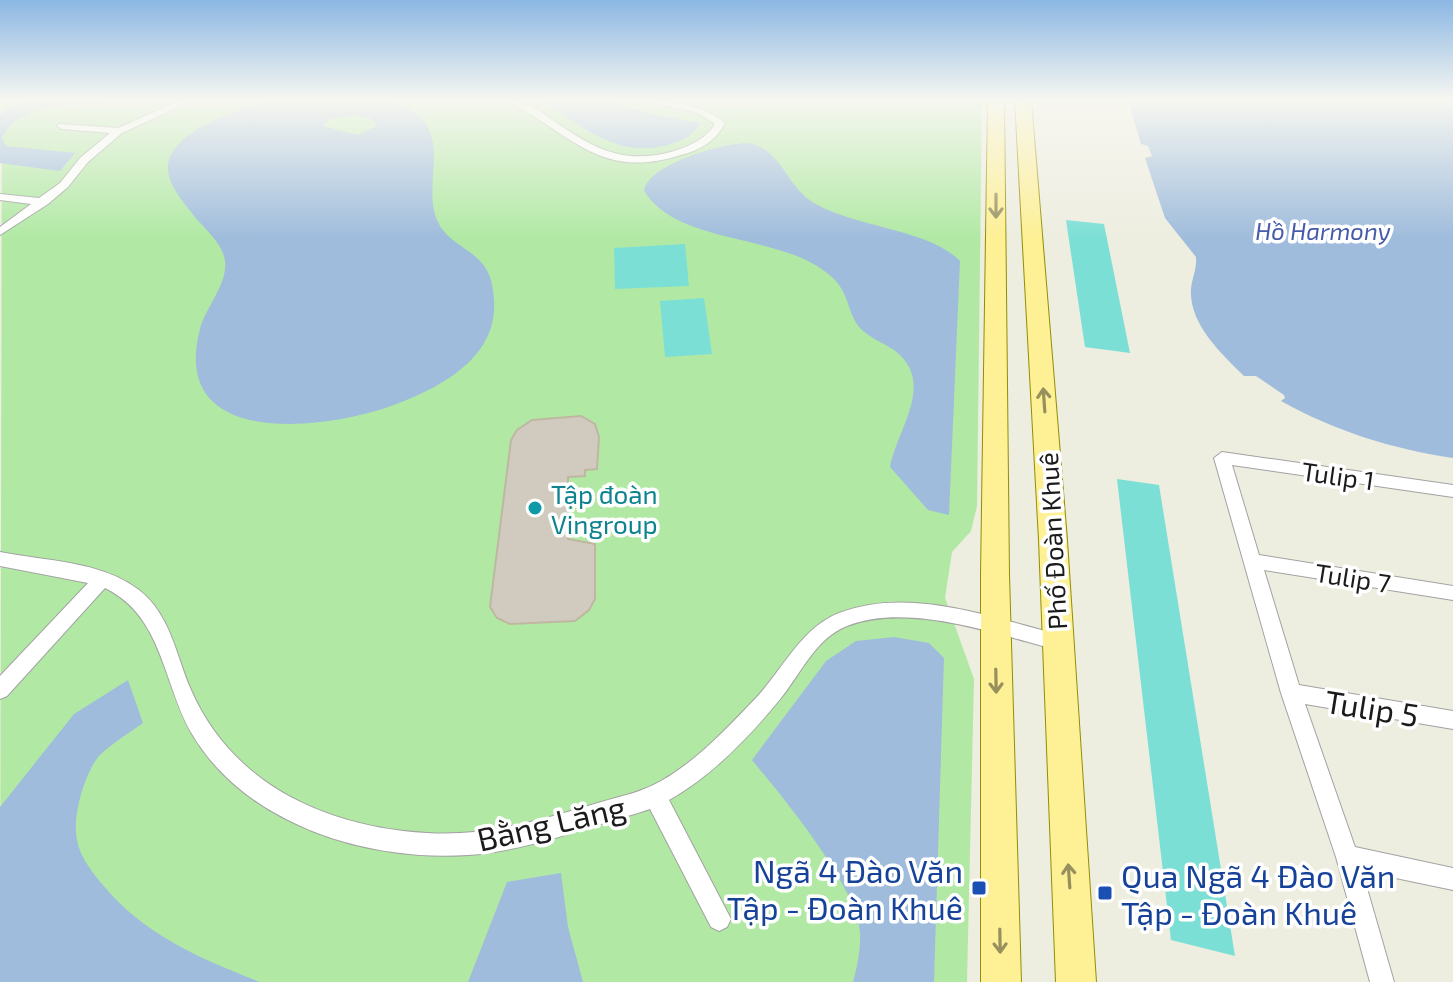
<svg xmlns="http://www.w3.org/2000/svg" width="1453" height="982" viewBox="0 0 1453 982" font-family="'Exo 2',sans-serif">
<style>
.grass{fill:#b1e9a4}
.pitch{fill:#7bdfd6}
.water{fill:#9fbcdc;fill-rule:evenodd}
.building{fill:#d0cbbe;stroke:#bfb7a2;stroke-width:2}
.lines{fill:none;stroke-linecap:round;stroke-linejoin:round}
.minor-casing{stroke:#a2a2a2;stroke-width:2}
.primary-casing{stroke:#928e00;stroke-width:2}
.minor{fill:#fff;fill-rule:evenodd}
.primary{fill:#fdf095;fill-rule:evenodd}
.oneway{stroke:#97905e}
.culture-dot{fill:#0f9aa8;stroke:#fff;stroke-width:3}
.transit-dot{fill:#1a4fb4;stroke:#fff;stroke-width:3}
.labels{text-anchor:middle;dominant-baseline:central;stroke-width:7;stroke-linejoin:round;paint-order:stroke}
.far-water-label{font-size:24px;font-style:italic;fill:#475bab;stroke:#fff}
.street-label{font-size:26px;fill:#1b1b1b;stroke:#fff}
.culture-label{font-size:26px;fill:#0d838f;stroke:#fff;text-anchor:start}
.near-street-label{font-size:32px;fill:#1b1b1b;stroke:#fff}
.near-transit-label{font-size:32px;fill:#164399;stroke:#fff;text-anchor:end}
</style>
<rect width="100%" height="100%" fill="#edede0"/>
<!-- grass -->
<polygon class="grass" points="2,100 982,100 977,506 971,531 952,552 945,598 974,679 967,982 0,982"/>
<!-- pitch -->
<g class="pitch">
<polygon points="1066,220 1104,224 1130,353 1085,347"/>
<polygon points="685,244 689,286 615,289 614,248"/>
<polygon points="704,298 712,354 665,357 660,301"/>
<polygon points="1117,479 1159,485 1235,956 1171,940"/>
</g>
<!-- water -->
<g class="water">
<path d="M27 100H122C85 109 22 97 2 138L6 146 75 153 60 171 0 163V114Z"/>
<path d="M271 100C308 100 385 90 414 112 451 139 422 184 437 220 446 241 466 246 480 261 491 272 493 286 494 300 498 357 442 387 394 405 326 430 168 450 200 329 205 308 228 284 225 261 223 244 205 229 195 217 187 206 172 190 169 176 158 133 241 109 271 100ZM357 115 372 119 377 126 358 135 323 126 330 119Z"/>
<path d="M542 100H608L647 113 700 123C695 135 683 140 671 144 617 160 584 127 542 100Z"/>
<path d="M1128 100H1453V458C1392 449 1335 431 1281 401L1285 398 1284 395 1256 376H1244C1221 353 1189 324 1191 289 1192 278 1197 269 1196 257L1165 218 1145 158 1152 156 1148 146 1141 144Z"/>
<path d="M748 143C783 150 785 186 814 203 857 228 929 229 960 261L949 515 928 510 890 467C897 429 937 382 894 350 882 342 862 335 855 321 847 306 847 292 834 279 785 231 680 248 644 191 648 164 723 143 748 143Z"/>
<path d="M894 637 929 643 944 658 934 982H853C857 968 861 948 860 933 859 889 781 795 752 760L826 661 856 641Z"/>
<path d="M128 680 143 723C129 733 111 744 99 756 89 768 81 791 78 807 71 842 81 858 102 884 144 935 199 958 260 982H0V807L74 714Z"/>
<polygon points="561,873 568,927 583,982 468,982 507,882"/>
</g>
<!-- building -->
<polygon class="building" points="581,416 595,424 599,437 597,469 585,470 585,476 568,477 568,539 595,544 595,599 589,610 575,621 510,624 497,618 490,607 511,440 517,430 532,420"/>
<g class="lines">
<defs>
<g id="minor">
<polygon points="181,100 194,100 122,133 88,162 68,187 48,204 0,235 0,227 31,204 0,200 0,194 39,198 60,183 80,158 110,133 62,129 57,126 59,124 118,128"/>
<path d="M506 100C526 100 541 112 557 123 595 150 627 165 674 151 690 146 706 139 715 124L698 113 640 100C670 100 702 104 725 123 716 141 700 150 681 155 617 175 589 153 538 119 528 112 516 107 506 100Z"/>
<polygon points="1222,452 1453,485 1453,497 1232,465 1259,555 1453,586 1453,600 1264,570 1299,685 1453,711 1453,729 1305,704 1355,847 1453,868 1453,890 1362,871 1394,982 1370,982 1336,857 1281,693 1214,458"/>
<path d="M0 552C45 561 102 561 139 590 171 615 176 656 191 690 233 786 328 827 427 833 487 837 545 819 601 802 622 796 642 792 661 781 698 760 727 728 756 698 783 669 801 628 839 613 908 586 990 617 1057 634L1064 636 1066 642 1064 648 1057 650C996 634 908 602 847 626 816 638 801 673 781 698 750 736 712 776 669 800L731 919 727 927 719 931 711 927 650 809C633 815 615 819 598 825 556 838 512 852 468 855 368 862 246 825 192 734 163 684 163 616 105 588L7 696 0 699V676L88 583 0 566Z"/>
</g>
<g id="primary">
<polygon points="988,100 1004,100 1009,575 1021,982 981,982 981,575"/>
<polygon points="1015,100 1031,100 1067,540 1096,982 1056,982 1039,540"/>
</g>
</defs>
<!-- minor casing -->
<use href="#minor" class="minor-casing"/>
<!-- primary casing -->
<use href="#primary" class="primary-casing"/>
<!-- minor -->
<use href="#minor" class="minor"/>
<!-- primary -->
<use href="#primary" class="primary"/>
</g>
<!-- one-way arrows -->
<defs><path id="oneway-shaft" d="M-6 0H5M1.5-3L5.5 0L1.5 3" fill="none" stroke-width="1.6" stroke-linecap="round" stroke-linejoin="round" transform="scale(2)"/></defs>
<g class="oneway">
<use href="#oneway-shaft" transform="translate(996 206) rotate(90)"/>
<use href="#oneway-shaft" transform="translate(1044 400) rotate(-94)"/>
<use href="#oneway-shaft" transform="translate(996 681) rotate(89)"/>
<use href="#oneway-shaft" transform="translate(1069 876) rotate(-94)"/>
<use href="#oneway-shaft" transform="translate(1000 941) rotate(89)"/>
</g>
<!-- sky -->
<linearGradient id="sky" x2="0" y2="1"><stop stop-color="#8bb7e3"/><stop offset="0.42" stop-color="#f7f7f1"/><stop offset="1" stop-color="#f7f7f1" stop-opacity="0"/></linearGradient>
<rect width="1453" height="238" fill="url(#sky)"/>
<!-- markers -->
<circle class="culture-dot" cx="535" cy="508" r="8"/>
<g class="transit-dot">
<rect x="971" y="880" width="16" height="16" rx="4"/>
<rect x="1097" y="885" width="16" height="16" rx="4"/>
</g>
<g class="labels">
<!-- far-water labels -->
<g class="far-water-label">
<text x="1323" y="230">Hồ Harmony</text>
</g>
<!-- street labels -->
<g class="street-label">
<text transform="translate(1338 475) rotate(8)">Tulip 1</text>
<text transform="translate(1052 541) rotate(-93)">Phố Đoàn Khuê</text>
<text transform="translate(1353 577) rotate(9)">Tulip 7</text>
</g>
<!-- culture labels -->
<g class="culture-label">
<text x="551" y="493">Tập đoàn<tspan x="551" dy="30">Vingroup</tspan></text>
</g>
<!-- near-street labels -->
<g class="near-street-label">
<text transform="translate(1372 707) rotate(9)">Tulip 5</text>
<text transform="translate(551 822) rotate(-13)">Bằng Lăng</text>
</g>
<!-- near-transit labels -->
<g class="near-transit-label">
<text x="963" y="870">Ngã 4 Đào Văn<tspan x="963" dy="37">Tập - Đoàn Khuê</tspan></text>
<text x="1121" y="875" text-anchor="start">Qua Ngã 4 Đào Văn<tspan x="1121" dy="37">Tập - Đoàn Khuê</tspan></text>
</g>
</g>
</svg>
